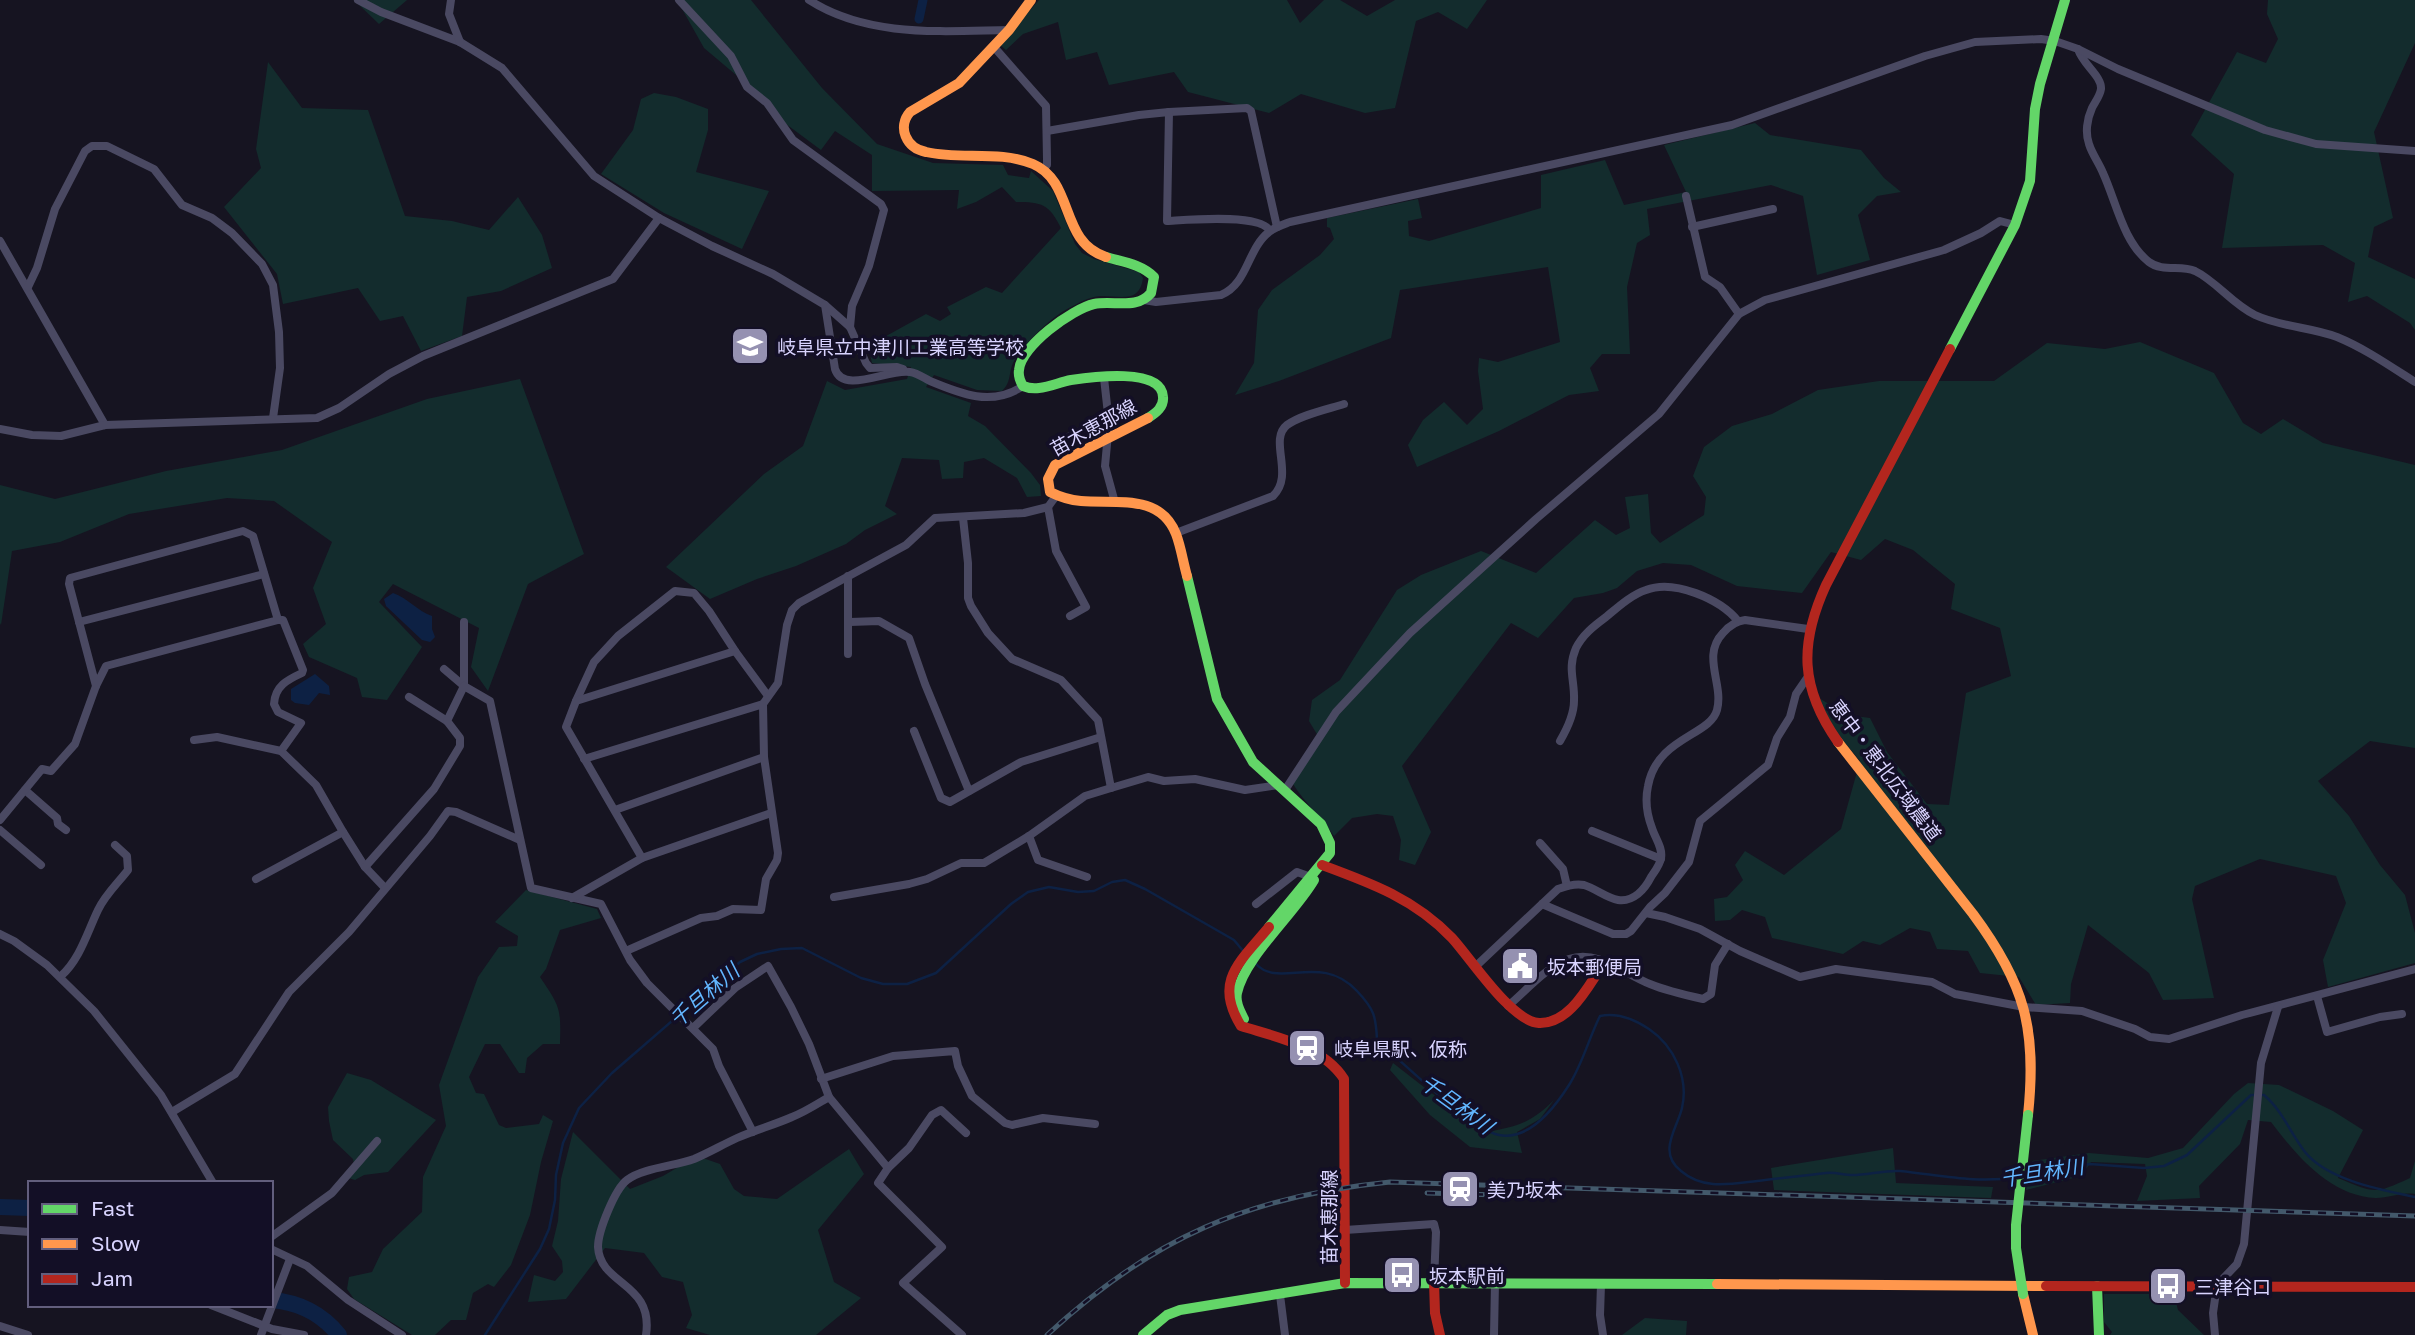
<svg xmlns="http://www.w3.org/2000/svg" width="2415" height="1335" viewBox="0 0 2415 1335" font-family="'Golos Text','Noto Sans JP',sans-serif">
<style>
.green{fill:#132c2d}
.water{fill:#0d2144}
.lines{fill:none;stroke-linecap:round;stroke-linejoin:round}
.stream{stroke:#0d2144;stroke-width:2.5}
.canal{stroke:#0d2144;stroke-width:9}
.river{stroke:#0d2144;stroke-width:16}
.street{stroke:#4a4962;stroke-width:8}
.fast{stroke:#63d668;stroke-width:10}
.slow{stroke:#ff974d;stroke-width:10}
.jam{stroke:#b3261e;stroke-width:10}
.rail-casing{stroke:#43596b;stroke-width:5}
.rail{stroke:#130f26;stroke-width:2.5;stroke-dasharray:8;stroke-linecap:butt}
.fast-bridge{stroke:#63d668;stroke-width:10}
.labels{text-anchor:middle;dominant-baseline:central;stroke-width:7;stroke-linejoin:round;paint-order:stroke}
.poi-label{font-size:19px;fill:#d9d4ff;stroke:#130f26;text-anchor:start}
.street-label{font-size:19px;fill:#d9d4ff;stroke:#130f26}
.water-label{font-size:21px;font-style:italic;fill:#62b6ff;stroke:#130f26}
</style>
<rect width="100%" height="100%" fill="#161421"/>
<!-- green -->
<g class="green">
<polygon points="354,0 407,0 379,24"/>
<path d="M677 0H751L822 88 877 144 933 163 1003 165 1008 175 1029 178 1031 171 1053 191 1075 244 1082 253 1094 259 1139 272 1143 278C1139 308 1113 292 1094 297 1085 299 1077 304 1069 308 1051 317 1024 344 1014 361 1008 372 1012 382 1002 391L977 390 934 375 926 387 971 403 968 416 985 426 1031 473 1040 485 1041 496 1027 497 1017 478 984 458 964 462 963 478 942 479 939 460 902 458 885 506 897 514 865 530 846 544 796 566 757 579 710 599 666 567 764 474 803 446 827 381 845 390 907 379 911 367 872 363 868 346 926 314 940 321 951 314 947 307 986 287 1002 293 1061 228C1049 204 1042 202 1016 202L1002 187 976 202 957 209 959 190 872 191V155L835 131 821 150 782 121 761 96 704 48Z"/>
<polygon points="1039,0 1287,0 1300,23 1324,0 1340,0 1367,16 1395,0 1487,0 1467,29 1438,12 1416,21 1395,108 1365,113 1301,94 1269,113 1188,92 1174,72 1109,85 1097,52 1066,60 1058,22 1023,34 1006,50 1000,45"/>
<polygon points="2268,0 2415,0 2415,43 2374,132 2393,218 2374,227 2368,257 2415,279 2415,330 2410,323 2367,296 2348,302 2355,263 2323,245 2222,248 2234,174 2191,135 2237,52 2266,63 2278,39 2267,14"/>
<polygon points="268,62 302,108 368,110 405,216 452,221 489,230 518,197 542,235 552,268 501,291 467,297 462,336 421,351 403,316 380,321 358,288 283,304 277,274 224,207 261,168 256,149"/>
<polygon points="654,93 676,97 708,109 708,130 696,172 769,191 742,249 664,213 601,174 633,130 641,99"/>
<polygon points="1755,123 1770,135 1861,150 1884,178 1901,192 1877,196 1858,215 1870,260 1817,275 1803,196 1771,185 1647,209 1650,235 1637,243 1627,287 1630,354 1602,354 1590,368 1599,391 1569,395 1499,431 1417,467 1408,445 1423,420 1444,402 1467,425 1483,409 1478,371 1479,358 1498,362 1560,342 1548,267 1400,290 1391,338 1279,381 1235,395 1254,363 1258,310 1272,290 1320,255 1334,239 1330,228 1327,227 1327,218 1418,199 1422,218 1408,221 1409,236 1429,241 1541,208 1541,175 1605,160 1624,205 1686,192 1664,145"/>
<path d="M2140 342 2214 373 2243 423 2261 434 2283 419 2323 443 2415 465V748L2370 741 2318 781 2349 816 2380 865 2405 895 2415 933V963L2328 987 2323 960 2346 903 2336 876 2260 859 2195 886 2192 899 2214 998 2163 1000 2149 973 2088 925 2071 984 2070 1003 2036 1005 2019 977 1980 973 1968 951 1937 949 1930 932 1910 928 1880 945 1863 941 1843 954 1772 938 1765 917 1742 910 1730 920 1715 921 1714 899 1727 897 1743 880 1735 865 1745 851 1784 875 1841 829 1860 761 1831 726 1819 698 1847 715 1870 718 1887 752 1927 804 1949 805 1966 693 2011 676 2000 628 1951 609 1955 584 1913 550 1885 539 1861 560 1831 552 1802 593 1737 586 1691 565 1663 563 1637 571 1617 588 1603 593 1574 598 1538 638 1511 623 1402 766 1431 832 1415 865 1399 860 1401 840 1393 816 1377 814 1352 818 1334 836C1321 817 1305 803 1293 784L1321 741 1309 721 1312 700 1340 680 1397 590 1421 575 1481 551 1536 573 1595 520 1616 535 1630 528 1625 497 1648 494 1651 533 1660 543 1704 515 1706 497 1693 476 1704 447 1732 426 1772 414 1818 390 1879 381H1994L2047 343 2105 349Z"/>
<polygon points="520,379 584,554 528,584 488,691 471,667 479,628 393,584 379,602 422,647 387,700 362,697 357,678 309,657 303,644 326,624 313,588 332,542 274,501 227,498 129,514 60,542 12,551 1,625 0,623 0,485 55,499 166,471 282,450 427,399"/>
<path d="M526 890 597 909 601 918 560 930 546 969 540 977C560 1007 561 1007 560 1044H543L527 1058 525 1073H519L500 1044H485L469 1077 476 1093 484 1094 499 1125 506 1128 539 1124 543 1115 553 1121 541 1162 530 1215 511 1265 494 1287 488 1284 473 1293 466 1320H451L435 1335H412L354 1299 347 1289 349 1277 372 1272 383 1249 422 1212 423 1177 446 1126 439 1085 478 977 499 947 517 946 518 936 495 922Z"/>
<path d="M1393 1063 1483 1133C1516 1126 1529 1125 1554 1100L1540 1119 1517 1132 1522 1153 1470 1147 1430 1115 1390 1070Z"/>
<polygon points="347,1073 371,1080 436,1120 388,1172 364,1175 355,1180 348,1178 355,1171 353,1159 333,1140 329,1121 328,1107"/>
<path d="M2248 1083 2279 1085 2333 1111 2363 1130 2338 1178C2375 1193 2373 1195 2410 1178L2415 1161V1194C2402 1192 2389 1198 2376 1198 2330 1196 2297 1156 2271 1122L2248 1120 2240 1144 2199 1186 2200 1198 2137 1201 2147 1176 2145 1164 2091 1162 2081 1176 2026 1190 2032 1161 2089 1153 2148 1158 2183 1148 2234 1094Z"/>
<polygon points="573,1132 630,1189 663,1176 697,1156 720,1164 734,1189 744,1196 777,1199 849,1149 864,1174 818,1230 834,1282 861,1298 816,1335 710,1335 686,1328 692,1315 683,1282 662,1277 644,1253 605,1248 566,1299 528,1302 534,1275 555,1281 563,1272 562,1261 552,1246 558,1221 561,1179"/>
<polygon points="1893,1148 1896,1183 1993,1187 1991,1198 1774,1190 1771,1168"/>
<polygon points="2104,1294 2174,1294 2178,1310 2204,1335 2110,1335 2112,1332 2104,1322"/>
<polygon points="1645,1318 1687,1321 1686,1335 1622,1335"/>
</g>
<!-- water -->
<g class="water">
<path d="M393 593C408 598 417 611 432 616V629L435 637 430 642 422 640 386 606 384 599Z"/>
<polygon points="315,674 329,686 330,695 319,693 309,705 295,703 291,700 291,689"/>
</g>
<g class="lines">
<!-- stream -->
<g class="stream">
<path d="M1256 964C1279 989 1321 952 1357 991 1374 1009 1376 1016 1377 1040 1400 1060 1473 1131 1499 1135 1529 1141 1555 1107 1569 1085 1582 1065 1589 1038 1600 1016 1618 1012 1634 1019 1649 1029 1674 1046 1689 1078 1682 1108 1677 1129 1657 1152 1681 1171 1703 1190 1730 1184 1757 1181 1780 1178 1803 1176 1826 1173 1835 1172 1844 1175 1852 1175 1868 1175 1884 1170 1900 1171 1940 1175 1977 1184 2017 1177"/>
<path d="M2024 1176 2090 1164 2144 1168 2164 1166 2187 1155 2251 1095H2264C2282 1110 2291 1134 2305 1152 2327 1180 2382 1190 2415 1197"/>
<polyline points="485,1335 540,1249 549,1229 555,1200 556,1175 563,1143 579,1108 612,1073 740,962 757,954 781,949 802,948 861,978 883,984 907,984 936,973 1011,904 1028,892 1049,887 1078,892 1094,891 1112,882 1125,880 1145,889 1234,940 1244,952"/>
</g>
<!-- canal -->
<polyline class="canal" points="919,19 923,0"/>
<!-- river -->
<g class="river">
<polyline points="0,1207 30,1208"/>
<path d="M271 1300C298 1302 322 1314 339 1335"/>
</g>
<!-- street -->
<g class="street">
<path d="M358 0 381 12 460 42 502 68 594 176 659 218 712 246 773 274 825 305 835 369C843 395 890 368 910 372 917 373 924 378 930 381 961 394 992 407 1023 386"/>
<polyline points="451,0 449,14 460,42"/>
<polyline points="679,0 731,56 747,87 767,103 793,140 881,204 884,210 869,266 852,306 850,327"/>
<path d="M809 0C868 38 942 31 1009 30"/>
<polyline points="994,47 1046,106 1047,159 1047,165 1043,169"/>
<path d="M2078 49C2083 65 2102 76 2101 89 2100 96 2095 102 2092 108 2087 119 2085 133 2089 144 2092 154 2099 163 2103 173 2116 201 2123 242 2149 262 2162 272 2181 265 2195 271 2216 281 2232 304 2255 315 2281 327 2310 327 2337 337 2364 348 2390 366 2415 382"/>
<polyline points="1169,112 1247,108 1251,111 1277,227"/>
<path d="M1047 131 1139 115 1169 112 1167 221C1187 220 1261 213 1270 231"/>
<polyline points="1686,196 1705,277 1720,287 1739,314"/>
<polyline points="1692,227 1773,209"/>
<polyline points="0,241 105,425"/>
<polyline points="28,287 37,268 55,209 85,151 92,146 107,146 154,169 182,205 212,218 232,233 262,264 273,285 279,332 280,368 273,418"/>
<path d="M1144 300 1156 302 1221 295C1248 284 1247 249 1269 232 1275 227 1282 225 1290 222L1732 125 1925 56 1975 42 2041 39 2055 41 2078 49 2118 69 2265 130 2316 144 2415 151"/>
<polyline points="825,305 850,327 866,363 870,368 897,367 903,369"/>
<polyline points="1104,378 1109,423 1105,466 1114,499"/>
<polyline points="0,429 32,435 61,436 105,425 317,418 339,408 389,374 423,356 613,279 659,218"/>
<polyline points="1062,440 1096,423 1109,423"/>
<polyline points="1048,507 1056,551 1086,607 1070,616"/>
<polyline points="963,518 968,563 968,598 971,606 988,633 1012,659 1061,680 1098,720 1111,788 1148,777 1164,781 1195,779 1245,790 1279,785"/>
<path d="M1176 533 1273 496C1295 475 1268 440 1287 425 1300 415 1328 409 1344 404"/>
<polyline points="79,622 264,574"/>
<polyline points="850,622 879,621 909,638 925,684 969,791"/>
<polyline points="848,654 848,576"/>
<polyline points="444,669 464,686 464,622"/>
<polyline points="409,697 447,721"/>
<polyline points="576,701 594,662 618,636 675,591 694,593 709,611 735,651"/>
<polyline points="914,731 941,798 950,802 1021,762 1101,737"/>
<path d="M194 740 217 737 281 751 301 723 278 712 274 704C275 686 287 680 302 673L303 670 283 620H278"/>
<path d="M1560 741C1567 729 1574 715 1574 701 1575 680 1567 669 1576 648 1583 634 1594 626 1606 617 1618 607 1631 595 1646 590 1674 579 1720 599 1738 621"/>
<polyline points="584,759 763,704"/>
<polyline points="25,790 57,818 58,824 66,830"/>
<polyline points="1285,790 1336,712 1410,633 1536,519 1659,414 1739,314 1765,300 1944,250 1981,233 2000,221 2015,225"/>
<polyline points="615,810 764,757"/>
<polyline points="0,820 42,769 51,771 75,744 96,686 106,666 278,620 253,536 243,531 70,578 69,584 96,686"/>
<polyline points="0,830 41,865"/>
<polyline points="1592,831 1661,859"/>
<polyline points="343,832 365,867 385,888"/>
<polyline points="1029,836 1038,860 1087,877"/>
<polyline points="1540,843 1563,869 1567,886"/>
<polyline points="642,858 566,727 576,701 735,651 768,696"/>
<polyline points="365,867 434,789 460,746 460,738 447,721 464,686 490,701 531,888 601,904 630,960 647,983 713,1049 719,1066 753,1132"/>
<polyline points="256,879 343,832 316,785 281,751"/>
<polyline points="834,897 909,884 927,879 961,863 984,863 1029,836 1085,796 1111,788"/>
<polyline points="572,898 642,858 771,813"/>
<polyline points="1256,904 1297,872 1311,877"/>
<polyline points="1542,904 1613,934 1626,934 1631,931 1650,907 1665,893 1689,862 1700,821 1768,765 1777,738 1790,717 1796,694 1807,678"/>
<polyline points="1646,913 1665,917 1700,929 1740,951 1800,977 1836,969 1932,982 1955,994 2024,1007 2082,1011 2135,1029 2150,1037 2169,1039 2242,1015 2415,969"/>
<polyline points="0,934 14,941 47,965 94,1011 161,1095 213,1183"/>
<polyline points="626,951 701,918 717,916 733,909 761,910 766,879 777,860 778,853 764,757 763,704 778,683 787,625 792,610 799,603 906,545 935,518 1024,513 1048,507 1056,496"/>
<path d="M1475 967 1558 889C1566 886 1575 883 1584 885 1603 891 1618 910 1638 894 1644 889 1648 883 1651 877 1655 871 1660 865 1661 858 1663 848 1655 838 1652 828 1647 815 1645 800 1648 786 1657 737 1710 736 1717 710 1724 684 1701 656 1723 633 1729 626 1736 621 1745 620L1808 629"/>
<path d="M61 976C80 959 87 933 98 910 105 895 118 883 128 870L127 856 115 845"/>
<polyline points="2317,996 2327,1032 2380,1017 2402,1014"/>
<path d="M1508 1006C1527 990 1546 967 1569 959 1598 949 1624 974 1650 984 1667 991 1685 995 1703 999L1711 994 1715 965 1728 944"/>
<polyline points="693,1028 735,988 768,966 791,1007 809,1044 829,1097 888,1168 878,1183 942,1247 903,1283 962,1335"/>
<polyline points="821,1079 893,1056 955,1051 958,1066 972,1096 1005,1123 1012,1125 1043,1118 1095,1124"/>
<polyline points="172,1112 235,1074 289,992 349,932 430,836 448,811 456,812 520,840"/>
<polyline points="888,1168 909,1148 932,1115 941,1110 966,1133"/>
<polyline points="0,1230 30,1232"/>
<polyline points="1345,1230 1434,1224 1436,1232 1434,1282"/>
<polyline points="271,1237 332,1193 377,1141"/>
<polyline points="271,1249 307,1266 348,1300 402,1335"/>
<polyline points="1601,1284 1600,1315 1603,1335"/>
<polyline points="1280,1295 1285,1335"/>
<polyline points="211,1305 272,1329 304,1335"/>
<polyline points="0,1326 28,1335"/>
<polyline points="261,1335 290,1259"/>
<path d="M646 1335C654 1282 600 1286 598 1247 598 1231 615 1189 627 1180 643 1168 675 1166 694 1159 708 1153 722 1145 737 1138 755 1130 774 1125 792 1117 805 1112 817 1104 829 1097"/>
<polyline points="1494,1335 1495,1282"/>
<polyline points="2215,1335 2213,1313 2217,1285 2237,1264 2244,1244 2261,1063 2278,1007"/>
</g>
<!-- fast -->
<g class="fast">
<path d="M1106 257C1123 262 1141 264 1154 277L1151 293C1137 310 1113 300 1094 304 1072 309 1021 346 1019 370 1018 376 1020 381 1023 386 1028 388 1033 389 1039 388 1050 387 1060 382 1071 380 1091 377 1162 367 1163 397 1164 407 1156 413 1148 418"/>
<polyline points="1950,349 2015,225 2030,181 2035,109 2040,84 2065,0"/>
<polyline points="1187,576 1217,699 1253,762 1321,824 1330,843 1330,853 1269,927"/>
<path d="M1244 1019C1240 1011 1235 1002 1237 993 1244 958 1295 913 1314 880"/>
<polyline points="2097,1286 2099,1335"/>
<polyline points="1143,1335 1167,1315 1180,1310 1345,1283 1717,1284"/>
</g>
<!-- slow -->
<g class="slow">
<path d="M1031 0 1009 30 959 83 910 112C897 127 906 148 926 152 961 160 999 150 1033 164 1075 182 1059 242 1106 257"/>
<path d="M1148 418 1055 465 1048 479 1050 492C1060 497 1069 500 1081 501 1116 504 1160 493 1176 534 1181 547 1183 562 1187 576"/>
<path d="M1838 742 1973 914C2025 984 2037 1029 2028 1115"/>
<polyline points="1717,1284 2046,1286"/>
<polyline points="2023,1294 2033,1335"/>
</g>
<!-- jam -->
<g class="jam">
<path d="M1838 742C1800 688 1799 644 1826 585L1950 349"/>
<path d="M1322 865C1371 883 1415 899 1452 938 1472 960 1511 1021 1539 1023 1567 1024 1585 992 1598 972"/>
<path d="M1269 927C1240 962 1213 981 1241 1026 1276 1037 1323 1046 1344 1079L1345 1283"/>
<polyline points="1434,1282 1435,1313 1440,1335"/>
<polyline points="2046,1286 2415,1287"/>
</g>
<defs>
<g id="rail">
<polyline points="1427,1193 1535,1196"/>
<path d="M1047 1335C1152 1238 1248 1196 1390 1182L2415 1216"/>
</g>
</defs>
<!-- rail casing -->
<use href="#rail" class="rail-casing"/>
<!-- rail -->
<use href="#rail" class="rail"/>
<!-- fast-bridge -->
<polyline class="fast-bridge" points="2023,1294 2016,1248 2016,1225 2028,1115"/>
</g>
<!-- icons -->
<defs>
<symbol id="school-square" viewBox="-11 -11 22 22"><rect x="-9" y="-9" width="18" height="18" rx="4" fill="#9591b1" stroke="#130f26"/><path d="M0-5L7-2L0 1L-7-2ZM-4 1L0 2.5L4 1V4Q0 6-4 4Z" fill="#fff"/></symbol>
<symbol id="civic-square" viewBox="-11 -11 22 22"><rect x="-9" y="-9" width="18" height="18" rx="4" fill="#9591b1" stroke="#130f26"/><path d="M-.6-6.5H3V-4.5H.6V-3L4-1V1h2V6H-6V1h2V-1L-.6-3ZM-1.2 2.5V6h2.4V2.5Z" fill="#fff"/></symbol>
<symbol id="station-square" viewBox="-11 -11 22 22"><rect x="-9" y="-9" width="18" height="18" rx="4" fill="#9591b1" stroke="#130f26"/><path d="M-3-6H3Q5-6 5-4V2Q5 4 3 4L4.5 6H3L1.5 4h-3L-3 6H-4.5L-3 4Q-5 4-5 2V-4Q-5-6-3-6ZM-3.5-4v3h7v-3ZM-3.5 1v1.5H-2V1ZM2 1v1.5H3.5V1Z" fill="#fff"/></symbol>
<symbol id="bus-square" viewBox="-11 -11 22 22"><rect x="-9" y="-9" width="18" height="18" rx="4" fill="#9591b1" stroke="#130f26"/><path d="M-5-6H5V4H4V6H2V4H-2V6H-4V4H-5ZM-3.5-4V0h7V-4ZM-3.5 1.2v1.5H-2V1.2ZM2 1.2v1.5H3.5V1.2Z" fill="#fff"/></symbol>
</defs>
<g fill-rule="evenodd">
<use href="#school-square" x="728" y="324" width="44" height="44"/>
<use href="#civic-square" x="1498" y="944" width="44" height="44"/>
<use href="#station-square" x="1285" y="1026" width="44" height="44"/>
<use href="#station-square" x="1438" y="1167" width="44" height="44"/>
<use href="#bus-square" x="1380" y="1253" width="44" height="44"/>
<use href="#bus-square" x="2146" y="1264" width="44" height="44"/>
</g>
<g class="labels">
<!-- poi labels -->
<g class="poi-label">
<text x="777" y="346">岐阜県立中津川工業高等学校</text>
<text x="1547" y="966">坂本郵便局</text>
<text x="1334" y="1048">岐阜県駅、仮称</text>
<text x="1487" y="1189">美乃坂本</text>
<text x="1429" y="1275">坂本駅前</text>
<text x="2195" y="1286">三津谷口</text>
</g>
<!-- street labels -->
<g class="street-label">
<text transform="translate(1093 427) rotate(-29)">苗木恵那線</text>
<text transform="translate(1886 770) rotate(53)">恵中・恵北広域農道</text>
<text transform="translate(1328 1217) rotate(-90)">苗木恵那線</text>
</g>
<!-- water labels -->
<g class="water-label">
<text transform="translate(704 995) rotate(-41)">千旦林川</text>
<text transform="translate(1457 1104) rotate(36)">千旦林川</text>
<text transform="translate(2042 1172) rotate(-9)">千旦林川</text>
</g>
</g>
<!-- legend -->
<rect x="28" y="1181" width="245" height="126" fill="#130f26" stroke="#625e7d" stroke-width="2"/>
<rect x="42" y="1204" width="35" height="10" fill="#63d668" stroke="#625e7d" stroke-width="2"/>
<text x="91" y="1216" font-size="21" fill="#d9d4ff">Fast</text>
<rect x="42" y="1239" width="35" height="10" fill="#ff974d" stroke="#625e7d" stroke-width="2"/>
<text x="91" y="1251" font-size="21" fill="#d9d4ff">Slow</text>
<rect x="42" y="1274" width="35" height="10" fill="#b3261e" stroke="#625e7d" stroke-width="2"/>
<text x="91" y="1286" font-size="21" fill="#d9d4ff">Jam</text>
</svg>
